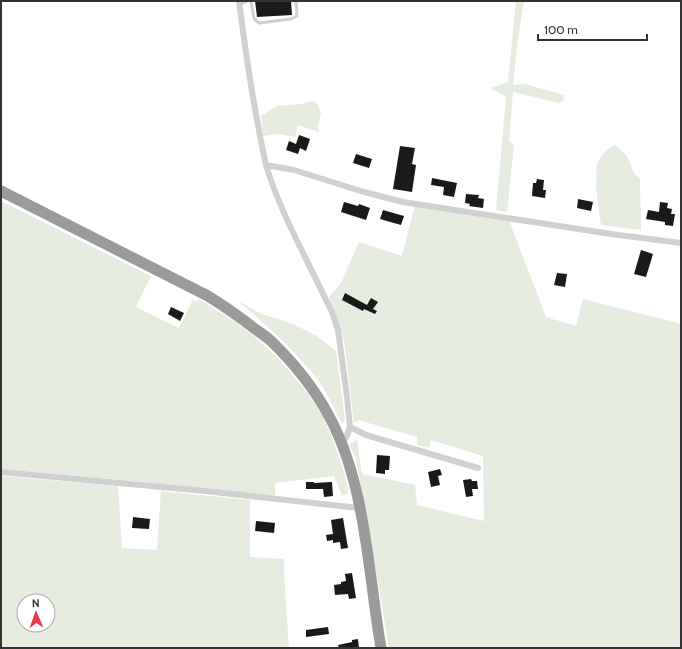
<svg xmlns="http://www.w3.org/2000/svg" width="682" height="649" viewBox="0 0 682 649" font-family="Cabin,sans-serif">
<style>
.green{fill:#e6ecdf;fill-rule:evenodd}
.building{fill:#1a1a1a}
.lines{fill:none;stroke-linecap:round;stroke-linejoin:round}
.lane{stroke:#d0d0d0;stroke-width:3}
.street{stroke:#d0d0d0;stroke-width:6}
.highway{stroke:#9a9a9a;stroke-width:11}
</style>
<rect width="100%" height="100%" fill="#fff"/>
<!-- green -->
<g class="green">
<polygon points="516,1 524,1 518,38 513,85 525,84 564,95 563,101 558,103 513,92 509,140 514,146 507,212 496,210 506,97 491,88 508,82"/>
<polygon points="312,101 316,102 321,112 318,127 319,132 298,125 295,137 280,134 263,136 261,116 277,106 301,104"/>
<polygon points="615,145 627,156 635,175 640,178 641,230 601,225 596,188 597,163 604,152"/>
<polygon points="1,201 151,276 136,307 179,328 193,299 196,302 199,299 231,319 255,337 278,358 306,391 322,415 332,437 345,475 348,490 347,495 342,495 334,476 275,483 275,497 152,483 1,469"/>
<polygon points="415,205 509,220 546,317 576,326 583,299 681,324 681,648 389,648 371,541 356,459 349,445 357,439 362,474 415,485 417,505 484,521 483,456 431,440 429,448 417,445 417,437 358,420 354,423 344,341 329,297 341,283 359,242 402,256"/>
<path d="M238 301 262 314 293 324 317 336 336 351 345 420 342 424C335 411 329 396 320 383 297 352 267 326 238 301Z"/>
<path d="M1 476 118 486 122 548 157 550 161 491 250 500V557L284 559V572L289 648H1ZM24 601H48V625H24Z"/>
</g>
<!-- building -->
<g class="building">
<polygon points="255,1 291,1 292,15 257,17"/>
<polygon points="299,135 310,139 306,151 300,148 298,154 286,150 289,141 296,144"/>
<polygon points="400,146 415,148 412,164 416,165 412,192 393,189"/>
<polygon points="356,154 372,159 369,168 353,163"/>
<polygon points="432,178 457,183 454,197 443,195 444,187 431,185"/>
<polygon points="537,179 544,180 543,190 546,190 545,198 532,196 533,183 536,183"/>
<polygon points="466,194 479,195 478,198 484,199 483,208 469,206 470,204 465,203"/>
<polygon points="578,199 593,202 591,211 577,208"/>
<polygon points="344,202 358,206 359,204 370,208 366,220 341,212"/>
<polygon points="660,202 668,203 667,208 672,209 671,214 675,214 673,226 665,225 665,222 646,219 648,210 659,212"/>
<polygon points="383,210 404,216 401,225 380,219"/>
<polygon points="641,250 653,254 646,277 634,274"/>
<polygon points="557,273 567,274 565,287 554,285"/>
<polygon points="345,293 367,305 371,298 378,302 373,309 377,311 375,314 364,309 363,311 342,300"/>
<polygon points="171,307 184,313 180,321 168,314"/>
<polygon points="377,455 390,456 389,470 385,470 385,474 376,473"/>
<polygon points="440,469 442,475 438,476 440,485 431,487 428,472"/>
<polygon points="471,479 472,481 477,481 478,489 472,489 473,496 466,497 463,480"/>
<polygon points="306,482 314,482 314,483 332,482 333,496 324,497 323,489 306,489"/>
<polygon points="133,517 150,519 149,529 132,528"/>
<polygon points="343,518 348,548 341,549 340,542 333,543 333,540 327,541 326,535 333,534 331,520"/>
<polygon points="256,521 275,523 274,533 255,531"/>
<polygon points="352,573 356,598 349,599 348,594 335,595 334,585 341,584 341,582 346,581 345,574"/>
<polygon points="328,627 329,634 306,637 306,630"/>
<polygon points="358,639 359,648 339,648 338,645 352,642 352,640"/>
</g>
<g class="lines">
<!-- lane -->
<g class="lane">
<polyline points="251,1 254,19 259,23 291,19 297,16 296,1"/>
<polyline points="240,4 247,1"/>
</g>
<!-- street -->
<g class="street">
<path d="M239 1C246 56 254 111 266 165L294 170 364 192 403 202 611 234 681 243"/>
<path d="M266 165C280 212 305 255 326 300L332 312 338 330 347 397 350 427 347 436 341 444"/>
<polyline points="350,427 366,435 478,468"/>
<polyline points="1,472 205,491 359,508"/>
</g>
<!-- highway -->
<path class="highway" d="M1 191 208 296C224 306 240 317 255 329 260 332 265 336 270 340 293 362 314 388 329 416 366 484 368 573 381 648"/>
</g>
<!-- border -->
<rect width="682" height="649" fill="none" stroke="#333333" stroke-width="4"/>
<!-- north arrow -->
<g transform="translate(36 613) rotate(358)"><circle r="19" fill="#ffffff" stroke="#adadad"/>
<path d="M0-3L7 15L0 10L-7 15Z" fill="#e63946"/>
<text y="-6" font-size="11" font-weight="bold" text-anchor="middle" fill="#333333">N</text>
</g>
<!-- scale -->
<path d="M538 34v6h109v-6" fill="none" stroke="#333333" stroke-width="2"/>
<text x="544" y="34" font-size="12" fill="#333333" stroke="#ffffff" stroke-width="3" paint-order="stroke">100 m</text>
</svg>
